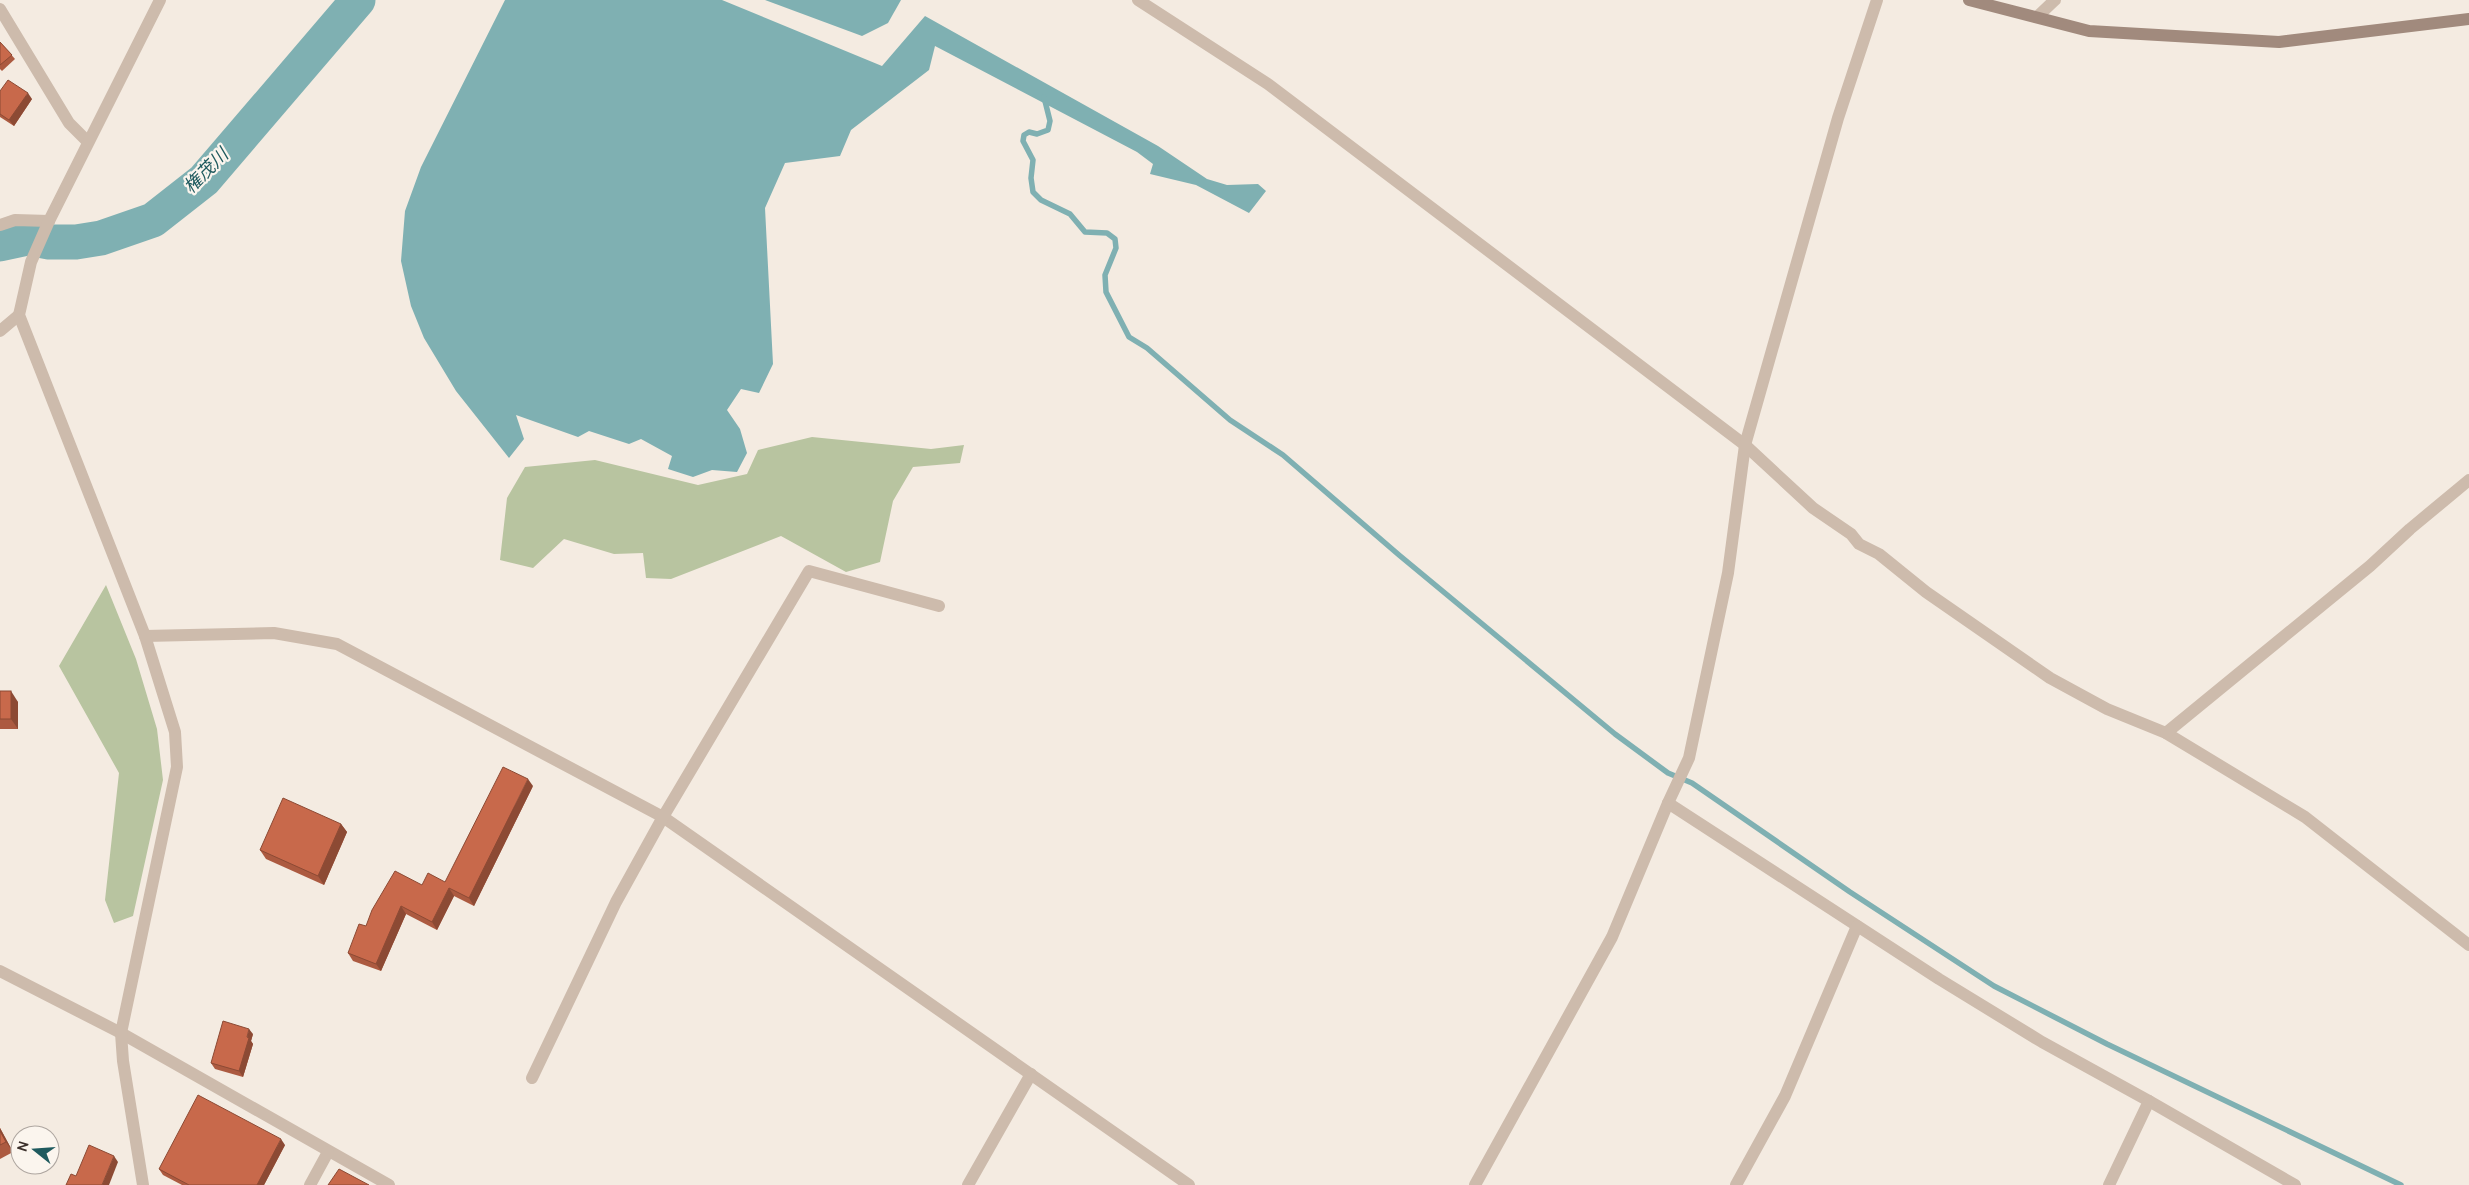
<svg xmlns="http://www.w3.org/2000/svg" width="2469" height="1185" viewBox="0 0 2469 1185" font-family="Overpass,'Noto Sans JP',sans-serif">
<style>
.green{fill:#b8c4a0}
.water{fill:#7fb0b2}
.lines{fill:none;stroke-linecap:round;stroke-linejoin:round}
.stream{stroke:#7fb0b2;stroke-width:5.5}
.river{stroke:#7fb0b2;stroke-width:35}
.street{stroke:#cdbbac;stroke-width:12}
.secondary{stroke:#a18a7d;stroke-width:12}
.wall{fill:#ac5a40}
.shaded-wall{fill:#8c4a34}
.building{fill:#c8694b;stroke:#8c4a34}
.labels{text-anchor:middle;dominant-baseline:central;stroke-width:4.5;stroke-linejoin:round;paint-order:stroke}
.water-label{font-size:18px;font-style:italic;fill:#1f5a5e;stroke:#fbf5ee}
</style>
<rect width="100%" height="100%" fill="#f4ebe1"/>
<!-- green -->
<g class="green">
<polygon points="812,437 931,449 964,445 960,463 913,467 893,501 880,562 846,572 781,536 671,579 646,578 643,553 614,554 564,539 533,568 500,560 507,498 525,467 595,460 698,485 747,474 758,450"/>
<polygon points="106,585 136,659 157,729 163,780 133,916 114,923 105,900 119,773 59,666"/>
</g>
<!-- water -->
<g class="water">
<polygon points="505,0 722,0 882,66 925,16 1158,146 1207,179 1227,185 1258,184 1266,191 1249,213 1196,185 1150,174 1153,164 1137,152 935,46 929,70 851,130 840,156 785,163 765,208 773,364 759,393 741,389 727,410 740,429 747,453 737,472 712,470 693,477 668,469 672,456 641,439 629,444 589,431 578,437 516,415 524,439 509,458 456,391 424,338 411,306 401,261 405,211 421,167"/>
<polygon points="765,0 901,0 888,23 862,36"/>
</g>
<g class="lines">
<!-- stream -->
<polyline class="stream" points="1044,97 1050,121 1048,130 1037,134 1029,132 1024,135 1023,141 1033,160 1031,178 1033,192 1041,200 1070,214 1085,232 1107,233 1115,239 1116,248 1105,275 1106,292 1129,337 1147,348 1230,420 1283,455 1399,555 1615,734 1668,773 1692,783 1850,892 1994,986 2107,1044 2401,1185"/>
<!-- river -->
<polyline class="river" points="0,244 28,238 49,242 76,242 101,238 153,220 204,180 358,0"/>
<!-- street -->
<g class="street">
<polyline points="1138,0 1268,84 1745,445 1813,508 1851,534 1859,544 1879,554 1926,592 2050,678 2107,709 2166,733 2305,817 2469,945"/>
<polyline points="0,9 69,123 88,142"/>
<polyline points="2038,16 2055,0"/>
<polyline points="0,225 15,220 49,221"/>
<polyline points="0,331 19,315"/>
<polyline points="145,636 274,633 337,644 663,817 1189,1185"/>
<polyline points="2166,733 2370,566 2410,529 2469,480"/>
<polyline points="1668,803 1939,979 2042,1042 2149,1101 2295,1185"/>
<polyline points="0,971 121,1033 389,1185"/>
<polyline points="532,1078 616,902 663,817 809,571 939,606"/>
<polyline points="143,1185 123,1061 121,1033 177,767 175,732 145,636 19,315 31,262 49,221 160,0"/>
<polyline points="310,1185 328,1152"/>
<polyline points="968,1185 1031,1074"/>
<polyline points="1475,1185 1612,937 1668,803 1689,758 1728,573 1745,445 1838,118 1877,0"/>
<polyline points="1736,1185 1785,1096 1857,926"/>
<polyline points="2109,1185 2149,1101"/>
</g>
<!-- secondary -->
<polyline class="secondary" points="1969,0 2089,31 2279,42 2469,19"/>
</g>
<!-- wall -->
<g class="wall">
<polygon points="0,42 15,59 2,71 0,69"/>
<polygon points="0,91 32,99 14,126 0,117"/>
<polygon points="0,691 18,702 18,729 0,729"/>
<polygon points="533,786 474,906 454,896 437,930 406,914 381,971 353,961 348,953 366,926 422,885 445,882"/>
<polygon points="341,824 347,832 324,885 266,859 260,850"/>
<polygon points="253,1034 251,1041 253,1044 243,1077 215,1069 211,1063"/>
<polygon points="0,1128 13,1152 0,1159"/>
<polygon points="285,1145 264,1185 182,1185 163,1175 159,1169"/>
</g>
<!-- shaded-wall -->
<g class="shaded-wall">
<polygon points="28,93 32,99 14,126 9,120"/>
<polygon points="11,691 18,702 18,729 11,719"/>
<polygon points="528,779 533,786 474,906 469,898"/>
<polygon points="341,824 347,832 324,885 318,876"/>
<polygon points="449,888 454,896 437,930 432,922"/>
<polygon points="401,906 406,914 381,971 376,964"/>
<polygon points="249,1029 253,1034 251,1041 253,1044 243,1077 239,1071"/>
<polygon points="0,1128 13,1152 6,1142 0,1131"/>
<polygon points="281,1139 285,1145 264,1185 257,1185"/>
<polygon points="114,1156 118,1162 109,1185 102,1185"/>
</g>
<!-- building -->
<g class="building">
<polygon points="0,42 12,55 0,65"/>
<polygon points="8,80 28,93 9,120 0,114 0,91"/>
<rect x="0" y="691" width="11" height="28"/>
<polygon points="503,767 528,779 469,898 449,888 432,922 401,906 376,964 348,953 359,924 366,926 372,910 395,871 422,885 428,873 445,882"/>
<polygon points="283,798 341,824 318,876 260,850"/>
<polygon points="223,1021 249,1029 247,1037 249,1038 239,1071 211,1063"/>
<polygon points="198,1095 281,1139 257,1185 189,1185 159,1169"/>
<polygon points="0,1131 6,1142 0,1145"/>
<polygon points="89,1145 114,1156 102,1185 66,1185 71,1174 76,1176"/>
<polygon points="339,1169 369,1185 328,1185"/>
</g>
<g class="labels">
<!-- water labels -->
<g class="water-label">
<text transform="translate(207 172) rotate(-45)">権茂川</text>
</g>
</g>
<!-- north arrow -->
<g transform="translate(35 1150) rotate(287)"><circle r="24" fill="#fbf5ee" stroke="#aea6a0"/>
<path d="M0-4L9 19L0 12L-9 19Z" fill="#1f5a5e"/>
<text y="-8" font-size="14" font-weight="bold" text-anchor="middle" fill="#3b302b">N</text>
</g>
</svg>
